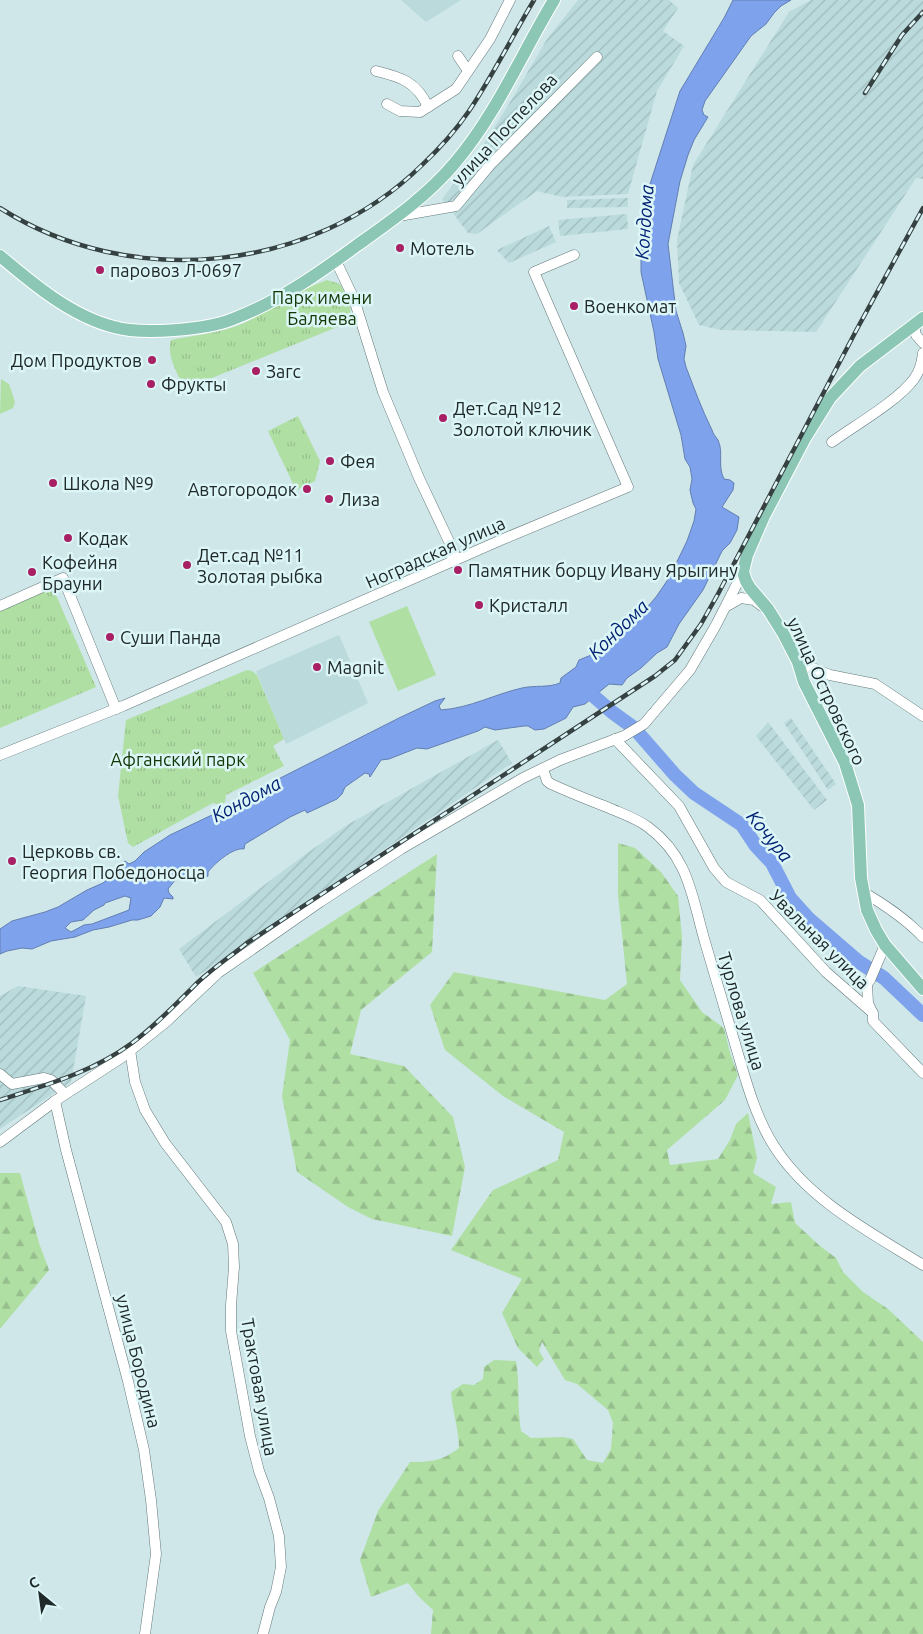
<svg xmlns="http://www.w3.org/2000/svg" width="923" height="1634" viewBox="0 0 923 1634" font-family="Ubuntu,sans-serif">
<style>
.built{fill:#badadc}
.industrial{fill:url(#industrial-furrows)}
.grass{fill:url(#grass-tufts)}
.forest{fill:url(#forest-firs)}
.garden{fill:#b0dfa4}
.water{fill:#7ea3ec;stroke:#627eb2;fill-rule:evenodd}
.lines{fill:none;stroke-linecap:round;stroke-linejoin:round}
.river{stroke:#7ea3ec;stroke-width:14}
.minor-casing{stroke:#63787a;stroke-width:11}
.major-casing{stroke:#fff;stroke-width:14}
.minor{stroke:#fff;stroke-width:10}
.major{stroke:#8cc7b5;stroke-width:12}
.rail-casing{stroke:#364142;stroke-width:4.5}
.rail{stroke:#dcf5f6;stroke-width:2.5;stroke-dasharray:8;stroke-linecap:butt}
.poi-dot{fill:#a81f64;stroke:#dcf5f6;stroke-width:2}
.labels{text-anchor:middle;dominant-baseline:central;stroke-width:5;stroke-linejoin:round;paint-order:stroke}
.street-label{font-size:18px;fill:#20292a;stroke:#dcf5f6}
.poi-label{font-size:18px;fill:#20292a;stroke:#dcf5f6;text-anchor:start}
.park-label{font-size:18px;fill:#113705;stroke:#dcf5f6}
.water-label{font-size:19px;font-style:italic;fill:#032274;stroke:#dcf5f6}
</style>
<defs>
<pattern id="industrial-furrows" width="10" height="10" patternUnits="userSpaceOnUse" patternTransform="scale(1.25)"><rect width="10" height="10" fill="#badadc"/><path d="M-1 1l2-2M0 10L10 0M9 11l2-2" fill="none" stroke="#a0bbbd"/></pattern>
<pattern id="grass-tufts" width="24" height="20" patternUnits="userSpaceOnUse" patternTransform="scale(1.25)"><rect width="24" height="20" fill="#b0dfa4"/><path d="M3 7l-1-3M5 7V3M7 7l1-3M15 17l-1-3M17 17v-4M19 17l1-3" fill="none" stroke="#97bf8d"/></pattern>
<pattern id="forest-firs" width="22" height="20" patternUnits="userSpaceOnUse" patternTransform="scale(1.25)"><rect width="22" height="20" fill="#b0dfa4"/><path d="M5 1l3.5 6h-7zM16 11l3.5 6h-7z" fill="#97bf8d"/></pattern>
</defs>
<rect width="100%" height="100%" fill="#cfe7e9"/>
<!-- built -->
<g class="built">
<polygon points="401,0 461,0 426,22"/>
<polygon points="339,635 368,703 286,744 256,671"/>
</g>
<!-- industrial -->
<g class="industrial">
<polygon points="578,0 669,0 678,8 663,31 684,46 657,91 628,194 562,197 537,191 477,234 468,233 442,199 478,153 512,99 547,39"/>
<polygon points="811,0 923,0 923,179 916,178 816,332 721,330 699,325 679,283 677,240 693,165 789,12"/>
<polygon points="628,198 628,207 567,208 567,200"/>
<polygon points="627,214 628,229 560,236 558,220"/>
<polygon points="549,226 556,242 509,263 497,250"/>
<polygon points="791,718 836,784 828,790 784,723"/>
<polygon points="768,722 827,800 814,810 756,736"/>
<polygon points="498,740 512,763 196,977 179,949 303,856 347,825"/>
<polygon points="18,986 86,996 71,1082 0,1129 0,996"/>
</g>
<!-- grass -->
<g class="grass">
<path d="M327 280 340 284C348 297 355 308 347 323L185 389C178 375 166 356 171 340 195 335 221 333 244 323 272 310 298 290 327 280Z"/>
<polygon points="298,416 320,461 315,481 296,490 268,431"/>
<polygon points="53,588 96,687 0,728 0,611"/>
<polygon points="247,670 252,671 257,675 284,739 273,746 284,766 226,795 225,802 221,805 213,803 133,847 128,843 118,796 126,720"/>
</g>
<!-- forest -->
<g class="forest">
<path d="M618 843 635 848 661 872 678 896 682 937 680 980 702 1012 724 1028 730 1053 738 1075 725 1100 667 1150 670 1165 718 1159 730 1140 736 1124 748 1113 757 1158 753 1173 776 1187 771 1204 791 1202 795 1223 820 1246 836 1258 843 1272 863 1292 888 1309 923 1342V1634H431L433 1610 418 1596 408 1583 371 1597 360 1560 378 1511 410 1462C431 1462 442 1461 459 1448 459 1429 452 1411 451 1392L463 1384 474 1385 483 1379 484 1367 494 1360 516 1361C520 1384 517 1407 521 1431L531 1438 563 1437 573 1439 587 1460 603 1463 611 1449 613 1423 608 1410 577 1384 565 1380 542 1342 539 1351 544 1359 537 1367 518 1348 502 1313 522 1279 451 1250 493 1190 558 1160 564 1132 503 1096 445 1050 430 1005 454 972 605 1000 627 984 618 895Z"/>
<polygon points="437,854 432,952 361,1010 350,1054 404,1066 453,1117 465,1167 452,1236 372,1219 348,1207 297,1172 282,1096 290,1040 253,973"/>
<polygon points="0,1173 20,1173 39,1243 49,1270 0,1329"/>
</g>
<!-- garden -->
<g class="garden">
<polygon points="1,379 9,384 15,402 13,408 0,414"/>
<polygon points="407,606 436,675 398,691 369,622"/>
</g>
<!-- water -->
<path class="water" d="M733 0H791L781 6 774 13 766 24 751 36 705 101 702 110 704 115 708 117 694 140 688 155 680 181 668 244 676 311 683 333 686 346 684 359 686 367C694 388 702 410 712 430 713 434 716 437 718 440 724 453 717 465 724 479L730 480 734 483 733 490 722 507 739 517 737 530 730 543 722 551 703 590 679 624 667 647 657 653 641 668 627 678 622 685 609 684 585 704 573 707 566 718 544 729 535 730 528 726H524L495 730 485 727 478 731 427 749 417 748 389 759 381 760 370 777 369 774 365 773 345 787 342 794 337 799 307 813 305 810 290 817 245 844 244 849C233 847 214 864 208 872V876C199 881 192 879 183 876L176 879 168 889 169 893 173 897V899L164 898 160 907 151 916 138 920H132L109 927 93 930 75 937 51 941 32 949 22 948 7 951 0 954V929L12 921 45 912 58 907 87 890 103 883 111 876 115 868 125 861 129 864 135 861 144 852 170 835 214 814 229 804 399 718 435 701 445 698 439 706 441 710C470 708 495 694 522 688 535 685 548 688 560 683L561 678 576 667 579 660 596 653 607 646 636 620 656 597 669 578 687 541 694 521 696 509 693 503 690 490 692 479 690 467 685 459 681 435 658 359 654 332 641 272V232L650 184 680 91 724 18ZM125 896 131 898 129 910 92 924 84 925 71 932 65 928 71 922 83 920 94 910 104 905 105 903Z"/>
<g class="lines">
<!-- river -->
<polyline class="river" points="582,686 612,712 634,728 675,775 694,793 742,825 756,846 772,863 790,898 808,918 859,962 884,978 923,1015"/>
<defs>
<g id="minor">
<polyline points="458,56 468,71"/>
<path d="M376 71C401 77 417 82 428 107"/>
<polyline points="387,104 400,111 420,112 456,89 490,39 510,0"/>
<polyline points="399,216 456,206 490,165 597,57"/>
<polyline points="336,261 354,299 383,392 419,478 454,552 451,562"/>
<polyline points="914,326 916,335 923,343"/>
<path d="M832 442C854 426 899 400 914 379 920 371 922 362 923 353"/>
<polyline points="0,606 63,578 116,709"/>
<polyline points="727,606 741,598 754,600 762,606"/>
<polyline points="798,662 830,675 875,684 923,716"/>
<polyline points="615,739 679,806 714,868 726,882 760,900 826,972 873,1013 873,1021 923,1073"/>
<polyline points="0,755 123,706 501,540 628,487 534,272 574,255"/>
<path d="M543 769 547 781 551 784C569 792 588 800 607 807 620 813 636 818 648 827 689 857 692 897 705 942 715 977 726 1012 736 1047 746 1081 755 1116 774 1146 808 1200 870 1232 923 1265"/>
<path d="M863 892C885 905 905 918 923 937"/>
<polyline points="872,1012 868,1003 867,984 870,980 885,945"/>
<polyline points="130,1050 135,1082 145,1110 165,1143 226,1222 233,1244 234,1267 231,1305 231,1331 250,1436 259,1471 269,1498 279,1536 281,1567 276,1592 270,1607 263,1634"/>
<polyline points="0,1074 12,1084 44,1078 51,1080 65,1094"/>
<polyline points="55,1101 66,1150 128,1381 144,1450 151,1500 156,1554 145,1634"/>
<polyline points="0,1142 55,1101 121,1058 166,1022 218,973 320,902 401,849 523,778 560,760 624,736 644,724 690,670 716,625 743,572"/>
</g>
<g id="major">
<path d="M0 256C33 284 71 316 114 327 142 335 206 330 233 319 278 302 318 274 356 246 391 221 426 197 454 164 496 115 521 55 554 0"/>
<polyline points="923,318 860,366 830,398 805,438 764,516 747,555 743,572 746,581 750,588 768,609 783,633 798,662 804,682 845,763 858,805 861,878 867,910 876,930 885,945 923,989"/>
</g>
</defs>
<!-- minor casing -->
<use href="#minor" class="minor-casing"/>
<!-- major casing -->
<use href="#major" class="major-casing"/>
<!-- minor -->
<use href="#minor" class="minor"/>
<!-- major -->
<use href="#major" class="major"/>
<defs>
<g id="rail">
<polyline points="865,93 902,35 923,12"/>
<path d="M0 208C130 291 312 273 422 165 439 149 456 130 469 111 493 75 512 37 534 0"/>
<path d="M0 1100C46 1085 93 1072 132 1043 155 1026 174 1006 194 986 210 970 230 957 247 943L655 676 675 660 701 624 718 594 857 329 923 208"/>
</g>
</defs>
<!-- rail casing -->
<use href="#rail" class="rail-casing"/>
<!-- rail -->
<use href="#rail" class="rail"/>
</g>
<!-- markers -->
<g class="poi-dot">
<circle cx="400" cy="248" r="5"/>
<circle cx="100" cy="270" r="5"/>
<circle cx="574" cy="306" r="5"/>
<circle cx="152" cy="360" r="5"/>
<circle cx="256" cy="371" r="5"/>
<circle cx="151" cy="384" r="5"/>
<circle cx="443" cy="418" r="5"/>
<circle cx="330" cy="461" r="5"/>
<circle cx="53" cy="483" r="5"/>
<circle cx="307" cy="489" r="5"/>
<circle cx="329" cy="499" r="5"/>
<circle cx="68" cy="538" r="5"/>
<circle cx="187" cy="565" r="5"/>
<circle cx="458" cy="570" r="5"/>
<circle cx="32" cy="572" r="5"/>
<circle cx="479" cy="605" r="5"/>
<circle cx="110" cy="637" r="5"/>
<circle cx="317" cy="667" r="5"/>
<circle cx="12" cy="861" r="5"/>
</g>
<g class="labels">
<!-- street labels -->
<g class="street-label">
<text transform="translate(504 129) rotate(-47)">улица Поспелова</text>
<text transform="translate(435 552) rotate(-24)">Ноградская улица</text>
<text transform="translate(827 691) rotate(65)">улица Островского</text>
<text transform="translate(820 939) rotate(45)">Увальная улица</text>
<text transform="translate(742 1011) rotate(73)">Турлова улица</text>
<text transform="translate(139 1361) rotate(76)">улица Бородина</text>
<text transform="translate(260 1387) rotate(80)">Трактовая улица</text>
</g>
<!-- poi labels -->
<g class="poi-label">
<text x="410" y="248">Мотель</text>
<text x="110" y="270">паровоз Л-0697</text>
<text x="584" y="306">Военкомат</text>
<text x="142" y="360" text-anchor="end">Дом Продуктов</text>
<text x="266" y="371">Загс</text>
<text x="161" y="384">Фрукты</text>
<text x="453" y="408">Дет.Сад №12<tspan x="453" dy="21">Золотой ключик</tspan></text>
<text x="340" y="461">Фея</text>
<text x="63" y="483">Школа №9</text>
<text x="297" y="489" text-anchor="end">Автогородок</text>
<text x="339" y="499">Лиза</text>
<text x="78" y="538">Кодак</text>
<text x="197" y="555">Дет.сад №11<tspan x="197" dy="21">Золотая рыбка</tspan></text>
<text x="42" y="562">Кофейня<tspan x="42" dy="21">Брауни</tspan></text>
<text x="468" y="570">Памятник борцу Ивану Ярыгину</text>
<text x="489" y="605">Кристалл</text>
<text x="120" y="637">Суши Панда</text>
<text x="327" y="667">Magnit</text>
<text x="22" y="851">Церковь св.<tspan x="22" dy="21">Георгия Победоносца</tspan></text>
</g>
<!-- park labels -->
<g class="park-label">
<text x="322" y="297">Парк имени<tspan x="322" dy="21">Баляева</tspan></text>
<text x="178" y="759">Афганский парк</text>
</g>
<!-- water labels -->
<g class="water-label">
<text transform="translate(644 222) rotate(-86)">Кондома</text>
<text transform="translate(618 629) rotate(-44)">Кондома</text>
<text transform="translate(246 799) rotate(-28)">Кондома</text>
<text transform="translate(770 836) rotate(51)">Кочура</text>
</g>
</g>
<!-- north arrow -->
<g transform="translate(40 1594) rotate(331)" stroke="#dcf5f6" stroke-width="4" paint-order="stroke">
<path d="M0-4L9 19L0 12L-9 19Z" fill="#20292a"/>
<text y="-8" font-size="14" font-weight="bold" text-anchor="middle" fill="#20292a">С</text>
</g>
</svg>
